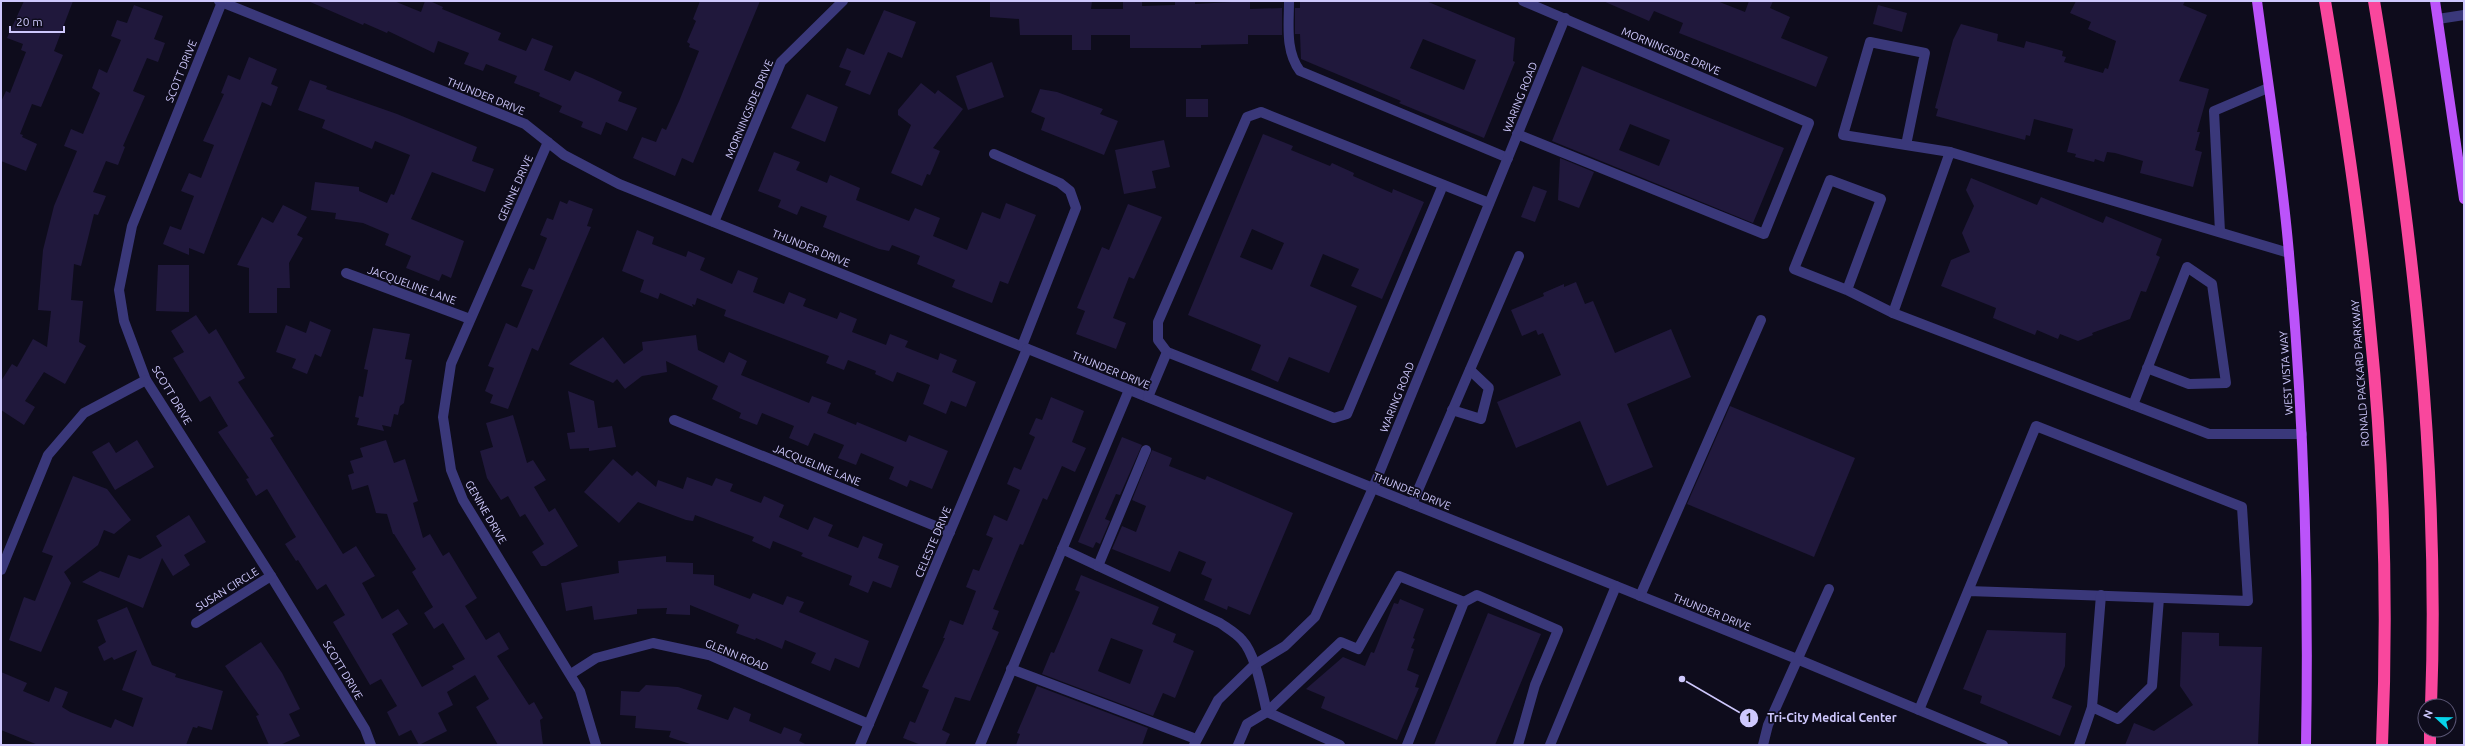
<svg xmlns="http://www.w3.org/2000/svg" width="2465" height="746" viewBox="0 0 2465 746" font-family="Ubuntu,sans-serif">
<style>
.building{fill:#20183c;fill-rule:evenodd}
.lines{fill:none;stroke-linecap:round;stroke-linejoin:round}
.minor{stroke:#3a387a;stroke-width:10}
.major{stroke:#bb53fa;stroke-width:10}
.highway{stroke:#f9479d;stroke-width:12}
.labels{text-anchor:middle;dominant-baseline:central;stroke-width:3.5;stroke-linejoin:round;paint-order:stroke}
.street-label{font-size:11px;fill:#cec8fd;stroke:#0e0c1c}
.leader{fill:none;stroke:#cec8fd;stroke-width:1.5}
.callout-dot{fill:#cec8fd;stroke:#0e0c1c;stroke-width:1.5}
.mark-label{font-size:12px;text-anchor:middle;font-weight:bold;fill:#111}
.callout-label{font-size:12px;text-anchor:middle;font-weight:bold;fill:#cec8fd;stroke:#0e0c1c;stroke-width:3.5;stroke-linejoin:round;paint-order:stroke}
</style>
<rect width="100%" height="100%" fill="#0e0c1c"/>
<!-- building -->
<g class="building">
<polygon points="24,1 73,1 54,51 63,55 41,107 32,104 20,134 23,135 22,137 37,144 26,171 1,161 1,102 6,91 10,93 26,52 21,50 23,44 7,38"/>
<polygon points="308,1 394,1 421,12 425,1 430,1 443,7 442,9 501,33 498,40 526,51 532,38 553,46 544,70 570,81 575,71 592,78 622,92 618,101 637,108 627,131 606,122 601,135 581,127 583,122 559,112 562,106 539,96 540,93 514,83 517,76 486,64 483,71 464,64 469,53 438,41 434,53 388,31 387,33 364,23 363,25"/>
<polygon points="700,1 760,1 693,163 682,158 675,176 633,158 642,137 656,142 662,128 666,130 680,99 699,51 689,47 690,44 687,42 696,21 693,19"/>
<polygon points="990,1 1092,1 1091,9 1123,9 1123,1 1142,1 1142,6 1175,5 1175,1 1195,1 1195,4 1250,1 1250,9 1282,8 1282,35 1248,35 1248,44 1201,45 1201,48 1130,48 1130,35 1091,35 1091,50 1072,50 1072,35 1020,35 1019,19 990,17"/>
<path d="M1300 1H1426L1515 38 1513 61 1515 62 1484 138 1399 103 1401 101 1301 59 1300 34H1295V8H1300ZM1423 39 1476 60 1464 90 1410 68Z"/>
<polygon points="1603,1 1717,1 1745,12 1749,1 1773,1 1770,8 1790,17 1781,38 1828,57 1816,87 1679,33 1683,23 1654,11 1649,21"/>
<polygon points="2076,1 2185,1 2183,5 2207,15 2179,81 2209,89 2197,132 2200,132 2195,150 2202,152 2193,187 2140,173 2143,161 2115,153 2107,152 2104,162 2095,159 2094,162 2075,157 2076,154 2067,152 2073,129 2034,119 2030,136 2026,135 2025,140 1936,116 1938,109 1935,108 1953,40 1961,24 1998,34 1997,41 2024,48 2026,41 2063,51 2062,56 2066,57 2064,62 2103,73 2105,68 2108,69 2116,41 2088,29 2091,22 2070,13"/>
<polygon points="134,5 163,16 154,39 165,43 158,62 147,58 133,91 145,96 123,146 125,147 118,165 106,161 93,192 106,196 98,215 94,214 81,266 74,264 71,300 83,301 79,342 86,346 65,384 44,372 25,401 35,407 24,425 1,410 1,381 12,364 17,367 33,339 47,347 51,311 38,310 43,250 54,206 77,151 64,146 71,129 83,134 100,93 92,88 99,69 107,73 121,40 111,36 117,20 127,23"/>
<polygon points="1878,5 1907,13 1902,32 1873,24"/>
<polygon points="884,10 916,22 902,58 888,52 870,95 845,85 851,71 839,67 847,48 864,55"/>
<polygon points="249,57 277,69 271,84 278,87 271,106 262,102 204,254 189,248 189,255 163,244 170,226 181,230 194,196 181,191 189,173 201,178 214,145 203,141 224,94 221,93 228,75 240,80"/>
<polygon points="992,62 1004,97 968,110 956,76"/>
<path d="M1582 66 1784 148 1753 223 1552 141ZM1630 124 1670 140 1659 166 1619 150Z"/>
<polygon points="310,80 327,86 326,89 397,114 477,147 472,161 494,169 485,192 432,172 411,219 464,241 451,278 442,274 439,281 406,268 411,256 385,245 389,234 363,223 335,219 336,213 311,210 315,182 359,187 359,191 387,203 391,194 394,195 410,155 375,141 372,149 322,128 325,120 298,110"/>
<polygon points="921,83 935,94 938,90 963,109 933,148 940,151 930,175 927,174 922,186 891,173 911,125 898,115 898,110"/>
<polygon points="1040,89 1057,92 1103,109 1100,114 1118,121 1104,155 1041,130 1045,118 1031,112"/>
<polygon points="807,94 838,107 825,142 791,128"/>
<rect x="1186" y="99" width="22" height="18"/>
<path d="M1263 134 1293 146 1291 150 1330 166 1332 163 1354 173 1353 176 1392 193 1393 189 1424 202 1382 299 1351 286 1359 269 1323 254 1310 286 1357 306 1329 373 1289 357 1278 382 1251 370 1261 345 1188 315ZM1252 229 1284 243 1272 270 1240 257Z"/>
<polygon points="1164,140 1170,167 1152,171 1156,188 1124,194 1115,150"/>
<polygon points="774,152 800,162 796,170 827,183 830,175 860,188 856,200 909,221 915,208 940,218 933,236 967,250 982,212 1000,219 1006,203 1036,215 1008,284 1000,281 992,303 952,287 955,280 917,264 920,256 892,245 889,251 879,249 823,227 827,216 801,206 797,215 778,207 781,200 758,191"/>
<polygon points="1560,158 1594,172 1579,208 1558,200"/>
<polygon points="1971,178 2037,205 2041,197 2103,223 2106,216 2162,239 2156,255 2160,257 2146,292 2141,291 2130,319 2092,333 2093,335 2078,341 2060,334 2058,339 2037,330 2035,335 1993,318 1996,308 1941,286 1951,260 1970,252 1962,233 1974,206 1966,190"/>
<polygon points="1533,186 1547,191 1535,222 1521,217"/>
<polygon points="569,200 593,209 587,226 591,227 538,351 532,348 508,409 490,403 493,395 485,391 494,368 488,366 506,323 517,328 533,290 521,286 529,268 534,270 547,238 540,235 547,218 553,220 560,201 567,204"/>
<polygon points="1128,204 1162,217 1134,279 1129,277 1113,318 1126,323 1116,349 1076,334 1085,311 1077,308 1102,247 1109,250"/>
<polygon points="283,205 307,217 297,235 303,238 289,263 290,288 277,288 277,313 249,313 249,268 237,265 262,217 273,223"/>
<polygon points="637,230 654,237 652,244 686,257 688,251 705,258 700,270 732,284 738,270 758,278 753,292 784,304 789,292 806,299 803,306 837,319 840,312 857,319 852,332 886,345 890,334 908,341 905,347 938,360 940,353 957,360 952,372 976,382 966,407 951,401 946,414 923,404 930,385 897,372 893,382 875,374 876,371 848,360 844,370 826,363 829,356 724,316 726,310 697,298 695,305 692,304 693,307 660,293 658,299 640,292 644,280 622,271"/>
<polygon points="158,265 189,265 189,312 156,311"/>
<polygon points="1576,282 1585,304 1593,301 1615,353 1671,329 1691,377 1627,404 1653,467 1607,486 1580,421 1516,448 1497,402 1561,375 1543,333 1538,335 1536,330 1522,336 1511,310 1544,296 1543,293 1564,284 1564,287"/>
<polygon points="196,315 209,334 216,329 245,378 238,382 274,436 270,438 343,554 356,546 375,576 362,583 382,619 398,609 408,624 392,634 422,687 454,669 452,666 465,659 443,623 434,629 424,613 433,607 412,572 416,569 394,534 393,534 387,514 376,513 368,485 352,490 348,475 354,473 350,461 363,457 360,448 386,440 394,463 405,459 418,501 413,503 423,538 430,534 443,556 449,552 477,598 465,606 486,640 499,632 509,649 497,656 529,705 534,702 543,718 540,720 543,745 498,745 476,707 489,699 475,675 447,692 453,705 438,713 447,731 419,745 411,730 399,736 387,712 397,706 381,679 370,685 333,622 345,615 326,584 317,590 298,560 296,561 285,544 296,537 267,489 256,496 246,479 249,478 218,432 228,426 210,396 200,402 173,358 184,352 171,331"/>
<polygon points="310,321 331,330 321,357 315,354 307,374 292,368 296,359 276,352 286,325 306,333"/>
<polygon points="373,328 410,334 405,359 412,360 404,403 400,406 398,415 394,414 391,427 382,425 384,431 357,425 359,418 355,417 359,396 363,397 368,370 364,369"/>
<polygon points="696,335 698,350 724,363 729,352 747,361 741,375 809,403 812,396 831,403 827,413 856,425 857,422 906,442 909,435 948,451 932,489 910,480 907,487 889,479 894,467 861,453 856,465 838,458 844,445 814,433 808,446 789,438 794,426 762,413 757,425 739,418 741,413 712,399 718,386 666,361 667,372 642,376 625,389 617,379 613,383 569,364 603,337 624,364 643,350 642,342"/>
<polygon points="568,391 594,401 598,428 612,426 616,447 589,451 589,448 570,449 567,433 575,432"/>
<polygon points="1051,397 1084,411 1072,442 1086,448 1075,472 1062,466 1047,500 1043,498 1023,545 1020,544 993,609 999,611 992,629 999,632 970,701 955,697 942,730 950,734 945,745 921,745 903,738 910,721 915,723 929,690 922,687 945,638 943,638 950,620 963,625 976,591 966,587 973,569 979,571 993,538 986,535 994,515 1007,521 1020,490 1007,484 1014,467 1021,470 1035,437 1029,434 1036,418 1042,420"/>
<polygon points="1730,406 1855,458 1814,557 1687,504"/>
<polygon points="513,415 527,463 533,460 546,480 534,487 549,512 555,508 578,546 546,566 541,566 532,552 544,544 525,514 520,517 508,496 501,500 487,478 480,451 493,447 486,423"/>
<polygon points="1122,437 1142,445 1120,495 1116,494 1105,519 1110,521 1100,544 1096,542 1093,548 1078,542"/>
<polygon points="137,440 154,467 115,490 92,452 109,442 116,453"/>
<polygon points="1152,450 1172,458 1169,466 1205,480 1207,476 1293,513 1250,615 1228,606 1227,610 1204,600 1212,579 1201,574 1206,562 1179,551 1170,572 1112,549 1122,526 1136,532 1146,506 1132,500"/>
<polygon points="613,459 632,476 637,471 656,487 658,480 683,489 687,477 712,486 716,478 733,484 730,491 761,503 764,496 784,505 779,517 808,530 814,517 833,525 828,536 858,548 863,536 883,544 878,558 899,566 891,588 873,581 868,593 849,585 852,576 801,556 803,553 773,541 770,549 752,541 754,537 695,515 693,521 686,520 638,502 619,523 584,492"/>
<polygon points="73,476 107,489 131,520 114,534 104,530 98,545 64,572 71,583 41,652 9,640 24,597 35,601 53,556 42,552"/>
<polygon points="189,515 206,542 184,555 190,565 173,576 162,558 143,608 82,582 100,571 119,578 128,555 140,559 162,546 156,536"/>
<polygon points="666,556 666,562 693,563 693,574 714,575 714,585 750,599 753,593 783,605 787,596 804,602 799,612 869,641 859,668 835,658 830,671 811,663 816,653 785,640 782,649 756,638 755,640 736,633 739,625 690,605 690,615 666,614 667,608 637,609 637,614 594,620 592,606 566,611 561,583 619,573 618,561"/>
<path d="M1081 575 1159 607 1152 624 1176 634 1173 642 1194 651 1175 698 1163 693 1153 716 1042 674 1051 652 1054 653 1080 592 1075 590ZM1111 638 1143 650 1130 684 1098 671Z"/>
<polygon points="1400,599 1424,609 1413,638 1415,639 1411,648 1414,649 1407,670 1419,675 1415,687 1419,688 1397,740 1321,708 1325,697 1306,689 1343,657 1365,666 1371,652 1374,653 1394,603 1398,604"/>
<polygon points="127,607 152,665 176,674 175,677 223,691 212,730 198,726 197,728 193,727 186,745 38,745 1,730 1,672 27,683 23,691 49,702 55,687 68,692 62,707 70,712 111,728 115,719 133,727 143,698 122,690 137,650 114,660 112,657 104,661 98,647 106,642 97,620"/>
<polygon points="1488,613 1541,634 1495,745 1434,745"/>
<polygon points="1987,630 2066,633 2065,666 2052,698 2072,706 2060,736 1980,703 1982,696 1963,689"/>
<polygon points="2182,632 2219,633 2219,646 2262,647 2258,745 2125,745 2134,723 2154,731 2193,705 2180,686"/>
<polygon points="261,642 282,673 300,709 289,714 300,736 280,745 269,745 256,716 259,715 225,666"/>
<polygon points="646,685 678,687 702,695 697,709 728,720 734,707 751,714 749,721 781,734 784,727 802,734 799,741 807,745 693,745 669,737 671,731 635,728 636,716 620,715 621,691 639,692"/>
<polygon points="1037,686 1148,728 1142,745 1016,745 1020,734 1017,733"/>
</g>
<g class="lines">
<!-- minor -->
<g class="minor">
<polyline points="219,1 525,124 564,155 619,184 1797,659 2003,745"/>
<path d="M1289 1C1289 25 1285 51 1300 71L1508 158"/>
<polyline points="222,2 132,226 119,290 124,321 146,380 271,576 365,729 371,745"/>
<polyline points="2438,19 2464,15"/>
<polyline points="1517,134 1764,234 1809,123 1523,1"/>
<polyline points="548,142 451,364 443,417 451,470 463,500 580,691 596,745"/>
<polyline points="1906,145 1925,53 1870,42 1843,135 1950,152"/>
<polyline points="994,154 1060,183 1070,191 1076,208 1022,346"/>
<polyline points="714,222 781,62 843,1"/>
<polyline points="2220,232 2214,111 2268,88"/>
<polyline points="346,273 470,319"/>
<polyline points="1847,290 1881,199 1830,180 1794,269 1847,290 1893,313 2209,434 2302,434"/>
<polyline points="1893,313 1950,152 2289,253"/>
<polyline points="1167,352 1334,418 1347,414 1443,185"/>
<polyline points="1148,397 1167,352 1158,340 1158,322 1247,117 1261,112 1489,203"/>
<polyline points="2133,405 2187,267 2212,284 2226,383 2189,384 2147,368"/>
<polyline points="1452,410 1481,419 1489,388 1470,370"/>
<polyline points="674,420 950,532"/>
<polyline points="1412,504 1519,256"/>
<path d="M1062 549 1220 623C1227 628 1236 633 1242 640 1256 655 1262 692 1267 712"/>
<polyline points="1098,566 1146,450"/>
<polyline points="1,570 48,455 84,413 146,380"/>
<polyline points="1640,596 1761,320"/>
<polyline points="196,623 271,576"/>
<polyline points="1011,669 1196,739"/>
<polyline points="571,674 596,658 653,643 709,655 869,724"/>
<polyline points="2092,707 2118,719 2152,686 2159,598"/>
<polyline points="1919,710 2036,426 2242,507 2248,601 1968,591"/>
<polyline points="1267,712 1340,745"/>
<polyline points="860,745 1027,349"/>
<polyline points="980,745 1129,390"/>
<polyline points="1194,745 1218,700 1254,665 1285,646 1315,617 1373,488 1565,18"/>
<polyline points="1238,745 1247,724 1267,712 1341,642 1358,649 1399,576 1464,602"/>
<polyline points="1407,745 1464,602 1477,595 1558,630 1535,685 1518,745"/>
<polyline points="1550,745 1616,586"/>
<polyline points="1763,745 1768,725 1829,589"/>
<polyline points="2079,745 2092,707 2101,595"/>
</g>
<!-- major -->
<g class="major">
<path d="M2257 1C2268 85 2282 170 2289 254 2304 417 2309 581 2306 745"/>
<polyline points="2435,1 2464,199"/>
</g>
<!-- highway -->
<g class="highway">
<path d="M2325 1C2343 110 2360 219 2370 328 2384 466 2388 607 2382 745"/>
<path d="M2374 1C2413 234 2440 469 2431 706"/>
<polyline points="2430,745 2430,730"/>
</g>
</g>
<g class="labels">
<!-- street labels -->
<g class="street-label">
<text transform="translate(1671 51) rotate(23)">MORNINGSIDE DRIVE</text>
<text transform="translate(181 71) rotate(-68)">SCOTT DRIVE</text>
<text transform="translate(486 96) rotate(22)">THUNDER DRIVE</text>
<text transform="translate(1520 97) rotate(-68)">WARING ROAD</text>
<text transform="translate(749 109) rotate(-67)">MORNINGSIDE DRIVE</text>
<text transform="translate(515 188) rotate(-66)">GENINE DRIVE</text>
<text transform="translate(811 248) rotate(22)">THUNDER DRIVE</text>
<text transform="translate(412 285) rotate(20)">JACQUELINE LANE</text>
<text transform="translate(1111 370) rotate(22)">THUNDER DRIVE</text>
<text transform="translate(2286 373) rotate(-94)">WEST VISTA WAY</text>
<text transform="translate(2360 373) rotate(-94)">RONALD PACKARD PARKWAY</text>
<text transform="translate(172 395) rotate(59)">SCOTT DRIVE</text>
<text transform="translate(1397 397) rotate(-68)">WARING ROAD</text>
<text transform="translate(817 465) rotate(22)">JACQUELINE LANE</text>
<text transform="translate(1412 491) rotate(22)">THUNDER DRIVE</text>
<text transform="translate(486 512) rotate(60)">GENINE DRIVE</text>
<text transform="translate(933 542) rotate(-67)">CELESTE DRIVE</text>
<text transform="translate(227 589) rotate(-32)">SUSAN CIRCLE</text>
<text transform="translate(1712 612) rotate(22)">THUNDER DRIVE</text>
<text transform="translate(737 655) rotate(22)">GLENN ROAD</text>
<text transform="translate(343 670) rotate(59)">SCOTT DRIVE</text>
</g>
</g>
<!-- callouts -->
<path class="leader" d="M1682 679L1749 718"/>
<g class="callout-dot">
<circle cx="1682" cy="679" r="4"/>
<circle cx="1749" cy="718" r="10"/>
</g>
<g class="mark-label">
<text x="1749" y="722">1</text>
</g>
<g class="callout-label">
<text x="1832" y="722">Tri-City Medical Center</text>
</g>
<!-- border -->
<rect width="2465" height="746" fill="none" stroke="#cec8fd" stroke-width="4"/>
<!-- north arrow -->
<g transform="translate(2437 718) rotate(292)"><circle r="19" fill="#0e0c1c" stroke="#5b5776"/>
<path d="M0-3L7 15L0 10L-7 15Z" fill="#07d4ea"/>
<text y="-6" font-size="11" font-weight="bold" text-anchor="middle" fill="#cec8fd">N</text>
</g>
<!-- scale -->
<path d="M10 26v6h54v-6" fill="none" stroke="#cec8fd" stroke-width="2"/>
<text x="16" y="26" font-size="12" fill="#cec8fd" stroke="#0e0c1c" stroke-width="3" paint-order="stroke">20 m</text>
</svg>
